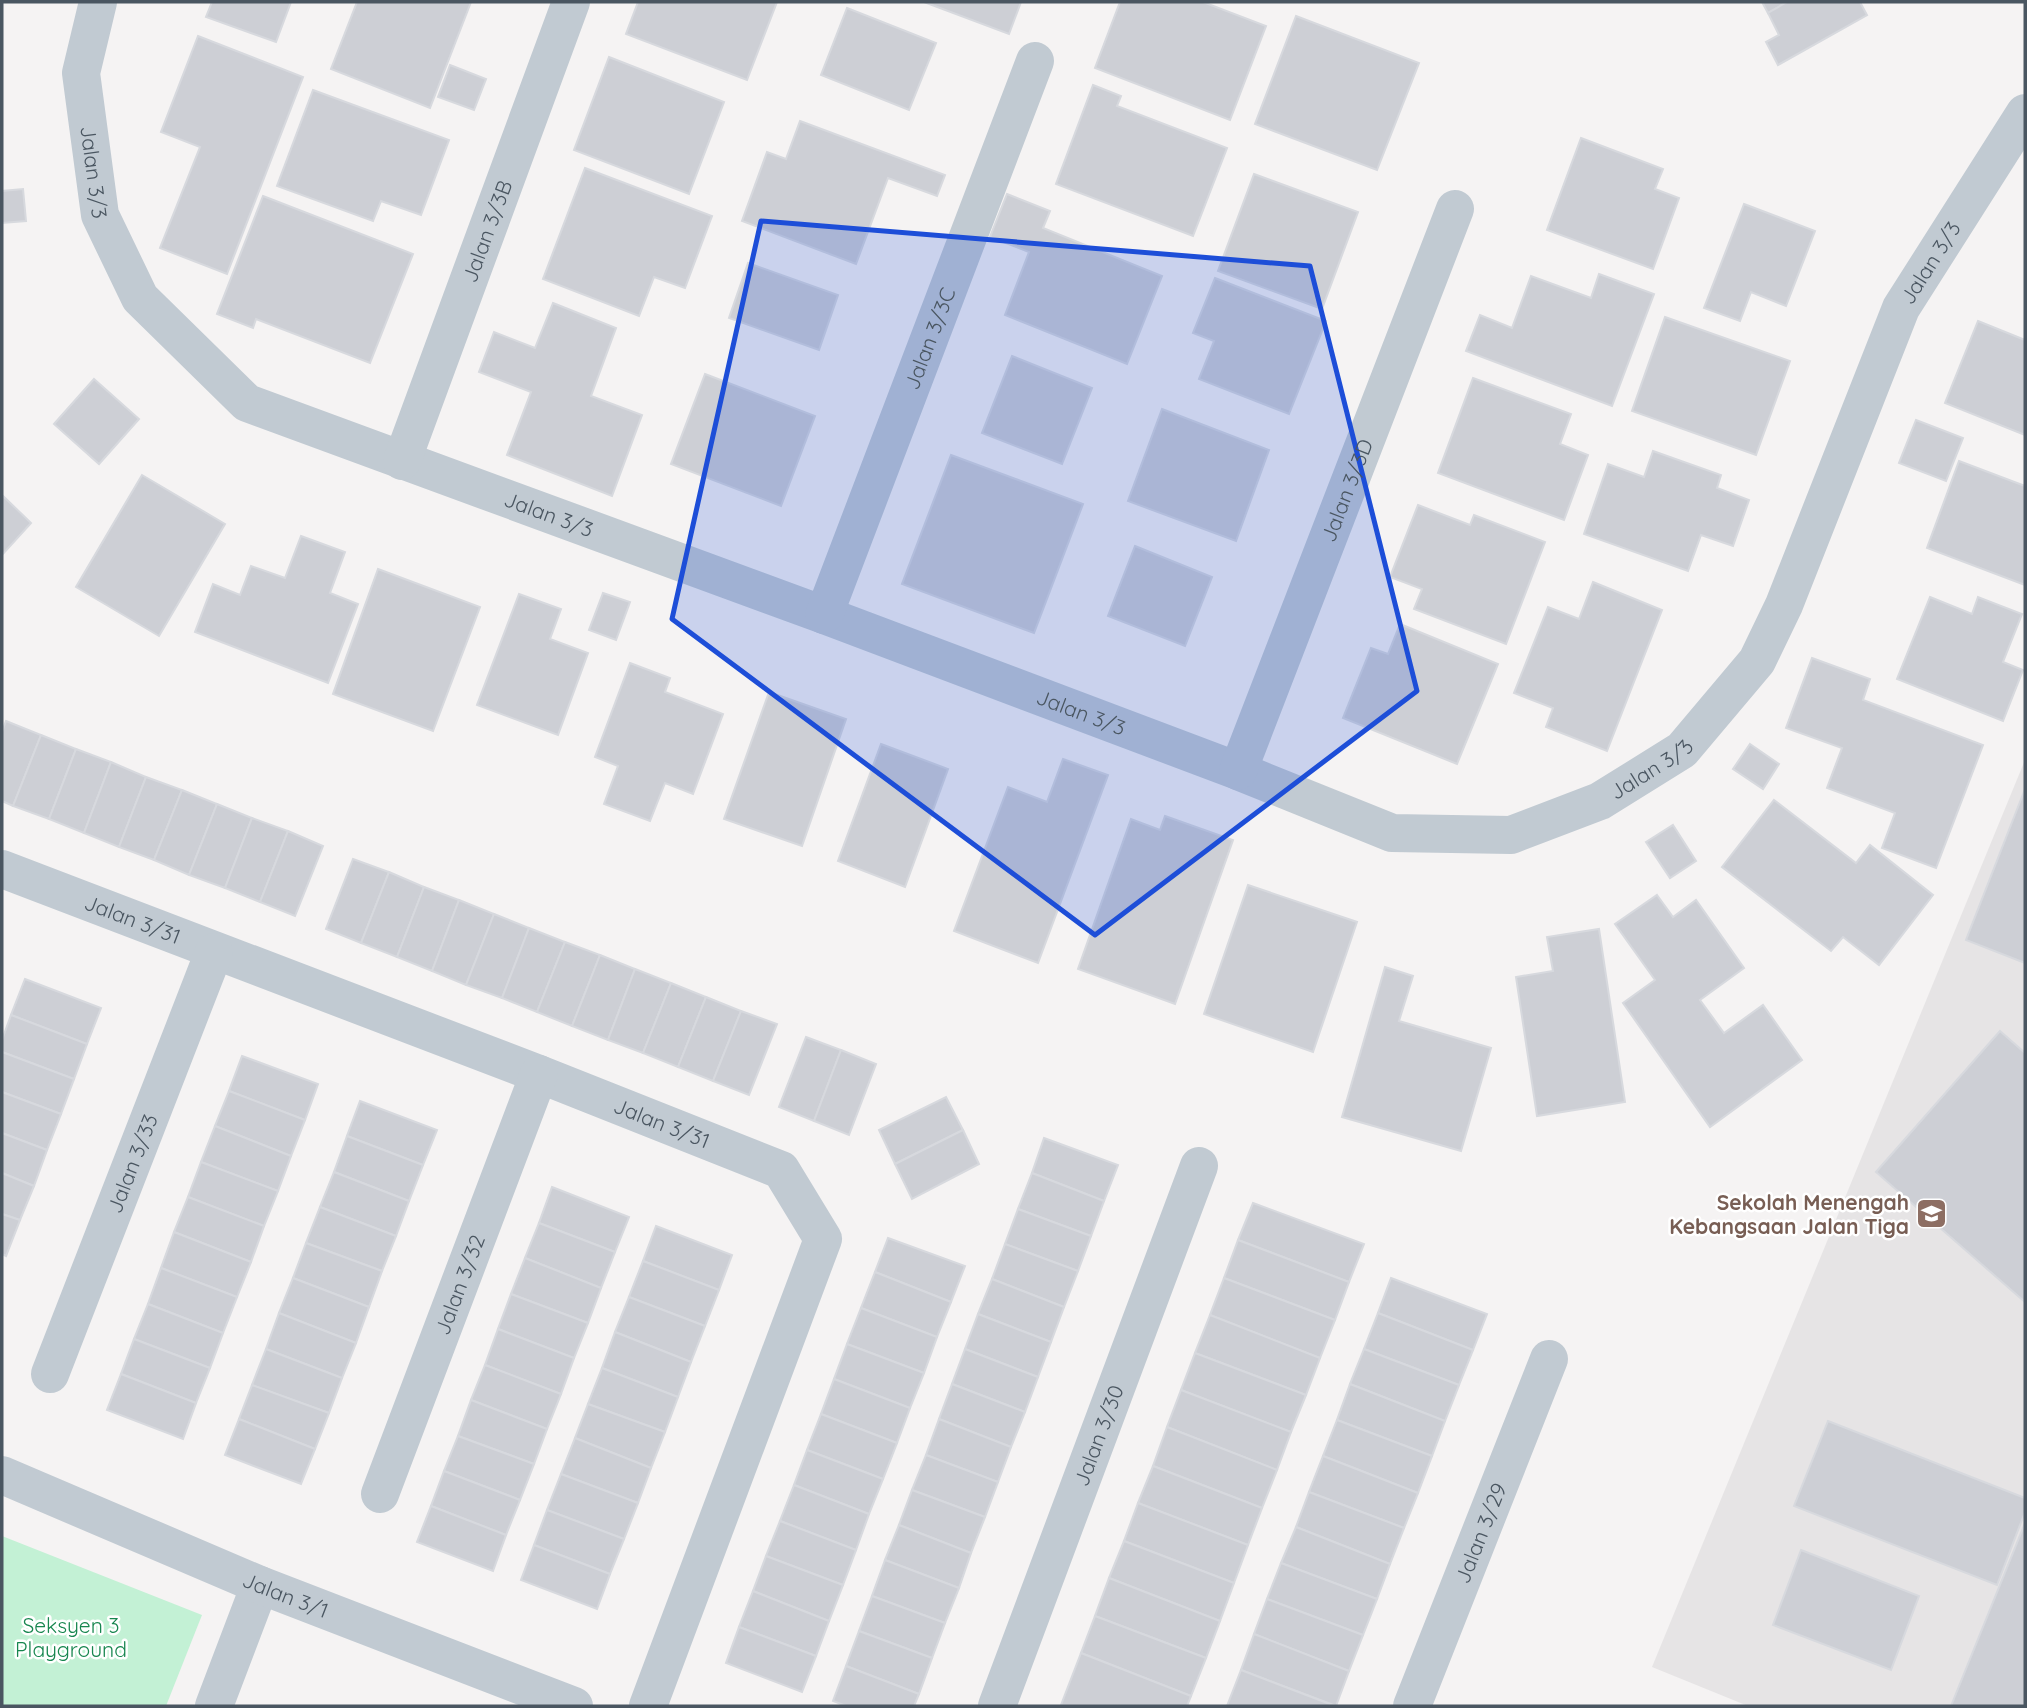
<svg xmlns="http://www.w3.org/2000/svg" width="2027" height="1708" viewBox="0 0 2027 1708" font-family="Quicksand,sans-serif">
<style>
.education{fill:#e6e4e5}
.green{fill:#c3f1d5}
.building{fill:#cdcfd5;stroke:#d7d9de;stroke-width:2}
.lines{fill:none;stroke-linecap:round;stroke-linejoin:round}
.minor{stroke:#c1cad2;stroke-width:38}
.tertiary{stroke:#c1cad2;stroke-width:38}
.marked{fill:#1d4ed8;fill-opacity:0.2;stroke:#1d4ed8;stroke-width:5;stroke-linejoin:round}
.labels{text-anchor:middle;dominant-baseline:central;stroke-width:5;stroke-linejoin:round;paint-order:stroke}
.street-label{font-size:21px;fill:#4a5661;stroke:#fff}
.education-label{font-size:21px;font-weight:bold;fill:#785e54;stroke:#fff;text-anchor:end}
.park-label{font-size:21px;fill:#17864f;stroke:#fff}
</style>
<rect width="100%" height="100%" fill="#f5f3f3"/>
<!-- education -->
<polygon class="education" points="2025,760 2025,1706 1748,1706 1652,1667"/>
<!-- green -->
<polygon class="green" points="2,1536 202,1615 166,1706 2,1706"/>
<!-- building -->
<g class="building">
<polygon points="212,2 291,2 276,42 206,17"/>
<polygon points="357,2 471,2 430,108 331,69"/>
<polygon points="638,2 777,2 747,80 626,34"/>
<polygon points="924,2 1021,2 1009,34"/>
<polygon points="1120,2 1203,2 1266,26 1230,120 1095,68"/>
<polygon points="1762,2 1787,2 1768,13"/>
<polygon points="1787,2 1860,2 1867,15 1778,65 1766,42 1779,35 1768,13"/>
<polygon points="847,8 936,43 909,110 821,75"/>
<polygon points="1296,16 1419,63 1377,170 1255,124"/>
<polygon points="198,36 303,77 227,274 160,248 200,147 161,132"/>
<polygon points="609,57 724,102 689,194 574,150"/>
<polygon points="450,65 486,79 474,110 438,97"/>
<polygon points="1093,85 1121,96 1117,106 1227,148 1193,236 1056,184"/>
<polygon points="313,90 449,140 421,215 381,201 373,221 277,186"/>
<polygon points="800,121 945,175 937,196 888,178 856,264 742,221 767,152 786,159"/>
<polygon points="1581,138 1663,169 1655,189 1679,198 1653,269 1547,230"/>
<polygon points="585,168 712,216 685,288 654,277 639,316 543,279"/>
<polygon points="1254,174 1358,212 1322,309 1218,271"/>
<polygon points="23,189 26,221 2,223 2,191"/>
<polygon points="1007,194 1050,211 1043,228 1162,276 1127,364 1005,315 1029,252 990,237"/>
<polygon points="263,196 413,254 370,363 256,319 253,328 217,314"/>
<polygon points="1744,204 1815,231 1786,306 1751,292 1740,321 1704,308"/>
<polygon points="748,263 838,295 819,350 729,318"/>
<polygon points="1599,274 1654,294 1612,406 1466,351 1480,315 1512,328 1531,276 1591,298"/>
<polygon points="1215,278 1326,321 1289,414 1199,379 1214,341 1193,333"/>
<polygon points="553,303 616,328 591,396 642,415 612,496 507,455 531,392 479,372 494,332 535,348"/>
<polygon points="1665,317 1790,361 1756,455 1632,411"/>
<polygon points="1978,321 2025,340 2025,435 1945,403"/>
<polygon points="1012,356 1092,388 1062,464 982,433"/>
<polygon points="705,374 815,416 781,506 671,464"/>
<polygon points="1473,378 1571,414 1560,444 1588,455 1564,520 1438,473"/>
<polygon points="94,379 139,419 99,464 54,424"/>
<polygon points="1162,409 1269,450 1236,541 1128,501"/>
<polygon points="1916,420 1963,438 1946,481 1899,463"/>
<polygon points="1653,451 1721,475 1717,488 1749,500 1733,546 1701,535 1688,571 1584,534 1608,464 1644,477"/>
<polygon points="951,455 1083,504 1034,633 902,584"/>
<polygon points="1959,461 2025,486 2025,585 1927,548"/>
<polygon points="142,475 225,524 159,636 76,587"/>
<polygon points="2,495 31,523 2,555"/>
<polygon points="1418,505 1470,525 1474,515 1545,542 1506,644 1414,609 1422,589 1390,577"/>
<polygon points="301,536 345,552 330,593 358,604 328,683 195,632 213,584 240,595 251,566 285,578"/>
<polygon points="1135,546 1212,577 1185,646 1108,616"/>
<polygon points="378,569 480,607 433,731 333,694"/>
<polygon points="1593,582 1662,610 1607,751 1546,727 1553,708 1514,693 1548,607 1579,619"/>
<polygon points="603,593 630,602 616,640 589,630"/>
<polygon points="519,594 561,609 550,639 588,653 558,735 477,705"/>
<polygon points="1930,597 1972,614 1978,597 2022,614 2003,662 2023,670 2003,721 1897,679"/>
<polygon points="1400,624 1498,664 1457,764 1343,718 1371,648 1388,654"/>
<polygon points="1812,658 1870,679 1863,700 1983,745 1936,868 1882,848 1895,813 1827,788 1842,748 1786,728"/>
<polygon points="630,663 670,678 665,692 723,714 693,794 665,783 650,821 604,804 618,766 595,757"/>
<polygon points="769,692 846,719 802,846 724,819"/>
<polygon points="6,721 41,735 13,806 2,801 2,732"/>
<polygon points="41,735 76,749 49,819 13,806"/>
<polygon points="881,744 948,769 905,887 838,861"/>
<polygon points="1750,744 1779,764 1763,789 1733,769"/>
<polygon points="76,749 111,762 84,833 49,819"/>
<polygon points="1063,759 1108,775 1038,963 954,931 1008,787 1047,802"/>
<polygon points="111,762 146,777 119,847 84,833"/>
<polygon points="146,777 182,790 154,860 119,847"/>
<polygon points="2025,789 2025,963 1966,940"/>
<polygon points="182,790 217,804 189,875 154,860"/>
<polygon points="1774,800 1856,863 1870,845 1933,895 1879,965 1843,937 1831,951 1722,867"/>
<polygon points="217,804 252,818 225,888 189,875"/>
<polygon points="1165,816 1233,840 1175,1004 1078,969 1131,819 1160,830"/>
<polygon points="252,818 288,831 260,902 225,888"/>
<polygon points="1673,825 1696,861 1670,878 1646,842"/>
<polygon points="288,831 323,846 295,916 260,902"/>
<polygon points="353,859 389,872 361,943 326,929"/>
<polygon points="389,872 424,887 397,957 361,943"/>
<polygon points="1248,885 1357,922 1313,1052 1204,1014"/>
<polygon points="424,887 459,900 432,971 397,957"/>
<polygon points="1657,895 1673,917 1696,900 1744,968 1700,1000 1724,1033 1763,1005 1802,1060 1710,1127 1623,1003 1655,980 1615,924"/>
<polygon points="459,900 494,914 466,985 432,971"/>
<polygon points="494,914 529,928 502,998 466,985"/>
<polygon points="529,928 565,942 537,1012 502,998"/>
<polygon points="1599,929 1625,1102 1537,1116 1516,977 1553,971 1547,937"/>
<polygon points="565,942 600,955 572,1026 537,1012"/>
<polygon points="600,955 635,969 608,1040 572,1026"/>
<polygon points="1385,967 1413,976 1399,1021 1491,1048 1461,1151 1342,1117"/>
<polygon points="635,969 671,983 643,1053 608,1040"/>
<polygon points="25,979 101,1008 87,1044 11,1015"/>
<polygon points="671,983 706,997 678,1067 643,1053"/>
<polygon points="706,997 741,1011 713,1081 678,1067"/>
<polygon points="741,1011 777,1024 749,1095 713,1081"/>
<polygon points="11,1015 87,1044 74,1079 2,1052 2,1040"/>
<polygon points="2000,1031 2025,1053 2025,1302 1876,1172"/>
<polygon points="806,1037 841,1050 814,1121 779,1107"/>
<polygon points="841,1050 876,1064 849,1135 814,1121"/>
<polygon points="2,1052 74,1079 61,1114 2,1092"/>
<polygon points="242,1056 318,1084 305,1120 229,1091"/>
<polygon points="229,1091 305,1120 291,1156 215,1126"/>
<polygon points="2,1092 61,1114 47,1150 2,1133"/>
<polygon points="946,1097 963,1130 895,1164 879,1130"/>
<polygon points="360,1101 437,1130 423,1165 347,1136"/>
<polygon points="215,1126 291,1156 278,1191 201,1162"/>
<polygon points="963,1130 979,1164 912,1199 895,1164"/>
<polygon points="2,1133 47,1150 34,1186 2,1173"/>
<polygon points="347,1136 423,1165 409,1201 334,1172"/>
<polygon points="1044,1138 1118,1165 1104,1201 1032,1173"/>
<polygon points="201,1162 278,1191 264,1226 188,1197"/>
<polygon points="334,1172 409,1201 396,1236 320,1207"/>
<polygon points="2,1173 34,1186 20,1220 2,1214"/>
<polygon points="1032,1173 1104,1201 1091,1236 1018,1209"/>
<polygon points="552,1187 629,1217 615,1252 539,1223"/>
<polygon points="188,1197 264,1226 251,1262 174,1232"/>
<polygon points="1253,1203 1364,1244 1349,1282 1238,1240"/>
<polygon points="320,1207 396,1236 382,1271 306,1243"/>
<polygon points="1018,1209 1091,1236 1078,1271 1005,1244"/>
<polygon points="2,1214 20,1220 6,1256 2,1254"/>
<polygon points="539,1223 615,1252 601,1288 525,1258"/>
<polygon points="656,1226 732,1255 719,1290 643,1261"/>
<polygon points="174,1232 251,1262 237,1297 161,1268"/>
<polygon points="888,1238 965,1266 951,1302 875,1272"/>
<polygon points="1238,1240 1349,1282 1335,1320 1224,1278"/>
<polygon points="306,1243 382,1271 369,1307 293,1278"/>
<polygon points="1005,1244 1078,1271 1064,1307 992,1279"/>
<polygon points="525,1258 601,1288 588,1323 511,1294"/>
<polygon points="643,1261 719,1290 705,1326 629,1297"/>
<polygon points="161,1268 237,1297 223,1333 148,1304"/>
<polygon points="875,1272 951,1302 937,1337 861,1308"/>
<polygon points="293,1278 369,1307 356,1343 279,1313"/>
<polygon points="1224,1278 1335,1320 1320,1358 1210,1315"/>
<polygon points="1391,1278 1487,1314 1473,1350 1378,1313"/>
<polygon points="992,1279 1064,1307 1051,1342 978,1314"/>
<polygon points="511,1294 588,1323 574,1358 498,1329"/>
<polygon points="629,1297 705,1326 691,1362 615,1332"/>
<polygon points="148,1304 223,1333 210,1368 134,1339"/>
<polygon points="861,1308 937,1337 924,1373 847,1344"/>
<polygon points="279,1313 356,1343 342,1378 266,1349"/>
<polygon points="1378,1313 1473,1350 1459,1385 1364,1349"/>
<polygon points="978,1314 1051,1342 1038,1377 965,1349"/>
<polygon points="1210,1315 1320,1358 1306,1395 1195,1353"/>
<polygon points="498,1329 574,1358 561,1394 485,1365"/>
<polygon points="615,1332 691,1362 678,1397 602,1368"/>
<polygon points="134,1339 210,1368 196,1403 121,1374"/>
<polygon points="847,1344 924,1373 910,1408 834,1379"/>
<polygon points="266,1349 342,1378 329,1413 252,1385"/>
<polygon points="965,1349 1038,1377 1025,1412 952,1384"/>
<polygon points="1364,1349 1459,1385 1445,1421 1350,1384"/>
<polygon points="1195,1353 1306,1395 1291,1432 1181,1390"/>
<polygon points="485,1365 561,1394 547,1429 471,1400"/>
<polygon points="602,1368 678,1397 665,1432 588,1404"/>
<polygon points="121,1374 196,1403 183,1439 107,1410"/>
<polygon points="834,1379 910,1408 897,1443 821,1414"/>
<polygon points="952,1384 1025,1412 1011,1447 939,1419"/>
<polygon points="1350,1384 1445,1421 1432,1456 1337,1420"/>
<polygon points="252,1385 329,1413 315,1449 239,1419"/>
<polygon points="1181,1390 1291,1432 1277,1470 1167,1427"/>
<polygon points="471,1400 547,1429 534,1464 458,1436"/>
<polygon points="588,1404 665,1432 651,1468 575,1438"/>
<polygon points="821,1414 897,1443 883,1479 807,1450"/>
<polygon points="239,1419 315,1449 301,1484 225,1455"/>
<polygon points="939,1419 1011,1447 998,1482 926,1455"/>
<polygon points="1337,1420 1432,1456 1418,1493 1323,1456"/>
<polygon points="1828,1421 2025,1498 2025,1512 1997,1585 1794,1506"/>
<polygon points="1167,1427 1277,1470 1262,1508 1153,1466"/>
<polygon points="458,1436 534,1464 520,1500 444,1471"/>
<polygon points="575,1438 651,1468 638,1503 561,1474"/>
<polygon points="807,1450 883,1479 869,1514 794,1485"/>
<polygon points="926,1455 998,1482 985,1517 912,1490"/>
<polygon points="1323,1456 1418,1493 1404,1528 1309,1492"/>
<polygon points="1153,1466 1262,1508 1248,1545 1138,1503"/>
<polygon points="444,1471 520,1500 506,1535 431,1506"/>
<polygon points="561,1474 638,1503 624,1539 547,1510"/>
<polygon points="794,1485 869,1514 856,1550 780,1521"/>
<polygon points="912,1490 985,1517 971,1553 899,1525"/>
<polygon points="1309,1492 1404,1528 1390,1564 1296,1527"/>
<polygon points="1138,1503 1248,1545 1234,1583 1124,1541"/>
<polygon points="431,1506 506,1535 493,1571 417,1542"/>
<polygon points="547,1510 624,1539 610,1574 534,1545"/>
<polygon points="780,1521 856,1550 843,1585 766,1556"/>
<polygon points="2025,1523 2025,1706 1951,1706"/>
<polygon points="899,1525 971,1553 959,1588 885,1560"/>
<polygon points="1296,1527 1390,1564 1377,1599 1281,1563"/>
<polygon points="1124,1541 1234,1583 1220,1621 1109,1578"/>
<polygon points="534,1545 610,1574 597,1609 521,1580"/>
<polygon points="1801,1550 1919,1596 1891,1670 1773,1625"/>
<polygon points="766,1556 843,1585 829,1621 753,1591"/>
<polygon points="885,1560 959,1588 945,1623 872,1596"/>
<polygon points="1281,1563 1377,1599 1363,1635 1267,1599"/>
<polygon points="1109,1578 1220,1621 1206,1658 1095,1616"/>
<polygon points="753,1591 829,1621 816,1656 739,1627"/>
<polygon points="872,1596 945,1623 932,1658 859,1631"/>
<polygon points="1267,1599 1363,1635 1349,1671 1254,1634"/>
<polygon points="1095,1616 1206,1658 1191,1696 1081,1653"/>
<polygon points="739,1627 816,1656 802,1692 726,1663"/>
<polygon points="859,1631 932,1658 919,1694 846,1666"/>
<polygon points="1254,1634 1349,1671 1336,1706 1241,1670"/>
<polygon points="1081,1653 1191,1696 1187,1706 1061,1705"/>
<polygon points="846,1666 919,1694 914,1706 846,1706 833,1701"/>
<polygon points="1241,1670 1335,1706 1227,1706"/>
</g>
<g class="lines">
<!-- minor -->
<g class="minor">
<path id="s1" d="M98 2 81 73 100 215 140 298 247 403 824 615 1238 771 1392 833 1511 835 1600 801 1682 750 1757 661 1784 605 1901 308 2025 113"/>
<path id="s2" d="M402 461 571 2"/>
<path id="s3" d="M824 615 1035 61"/>
<path id="s4" d="M1238 771 1455 209"/>
<path id="s5" d="M2 869 539 1074 781 1170 823 1239 648 1706"/>
<path id="s6" d="M50 1374 214 952"/>
<path id="s7" d="M380 1494 539 1074"/>
<polyline points="214,1706 260,1585"/>
<path id="s8" d="M997 1706 1199 1166"/>
<path id="s9" d="M1412 1706 1549 1359"/>
</g>
<!-- tertiary -->
<path class="tertiary" id="s10" d="M2 1475 260 1585 574 1706"/>
</g>
<!-- marked area -->
<path class="marked" d="M761 221 1310 266 1417 691 1095 935 672 619Z"/>
<!-- icons -->
<defs>
<symbol id="school-square" viewBox="-11 -11 22 22"><rect x="-9" y="-9" width="18" height="18" rx="4" fill="#8d6e63" stroke="#fff"/><path d="M0-5L7-2L0 1L-7-2ZM-4 1L0 2.5L4 1V4Q0 6-4 4Z" fill="#fff"/></symbol>
</defs>
<g fill-rule="evenodd">
<use href="#school-square" x="1914" y="1196" width="35" height="35"/>
</g>
<g class="labels">
<!-- street labels -->
<g class="street-label">
<text stroke="none"><textPath href="#s1" startOffset="173">Jalan 3/3</textPath></text>
<text stroke="none"><textPath href="#s2" startOffset="245">Jalan 3/3B</textPath></text>
<text stroke="none"><textPath href="#s1" startOffset="2544">Jalan 3/3</textPath></text>
<text stroke="none"><textPath href="#s3" startOffset="296">Jalan 3/3C</textPath></text>
<text stroke="none"><textPath href="#s4" startOffset="301">Jalan 3/3D</textPath></text>
<text stroke="none"><textPath href="#s1" startOffset="780">Jalan 3/3</textPath></text>
<text stroke="none"><textPath href="#s1" startOffset="1348">Jalan 3/3</textPath></text>
<text stroke="none"><textPath href="#s1" startOffset="1956">Jalan 3/3</textPath></text>
<text stroke="none"><textPath href="#s5" startOffset="140">Jalan 3/31</textPath></text>
<text stroke="none"><textPath href="#s5" startOffset="707">Jalan 3/31</textPath></text>
<text stroke="none"><textPath href="#s6" startOffset="226">Jalan 3/33</textPath></text>
<text stroke="none"><textPath href="#s7" startOffset="224">Jalan 3/32</textPath></text>
<text stroke="none"><textPath href="#s8" startOffset="289">Jalan 3/30</textPath></text>
<text stroke="none"><textPath href="#s9" startOffset="186">Jalan 3/29</textPath></text>
<text stroke="none"><textPath href="#s10" startOffset="308">Jalan 3/1</textPath></text>
</g>
<!-- education labels -->
<g class="education-label">
<text x="1909" y="1202">Sekolah Menengah<tspan x="1909" dy="24">Kebangsaan Jalan Tiga</tspan></text>
</g>
<!-- park labels -->
<g class="park-label">
<text x="71" y="1625">Seksyen 3<tspan x="71" dy="24">Playground</tspan></text>
</g>
</g>
<!-- border -->
<rect width="2027" height="1708" fill="none" stroke="#4a5661" stroke-width="7"/>
</svg>
